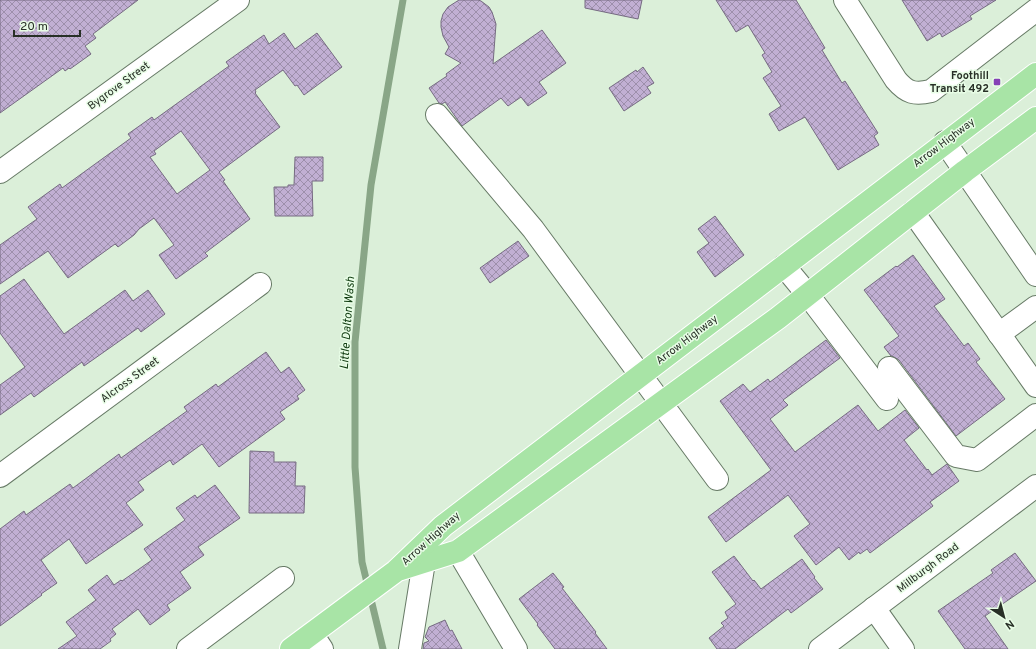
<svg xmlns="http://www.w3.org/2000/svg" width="1036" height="649" viewBox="0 0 1036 649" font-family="Overpass,sans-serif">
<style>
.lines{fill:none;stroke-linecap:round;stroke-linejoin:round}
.stream{stroke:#89a687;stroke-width:7}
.building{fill:url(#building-cross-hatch);stroke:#766b82;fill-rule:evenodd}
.minor-casing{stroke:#677a66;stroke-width:24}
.major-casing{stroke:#fff;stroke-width:24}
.minor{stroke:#fff;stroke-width:22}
.major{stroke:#a8e4a6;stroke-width:22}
.poi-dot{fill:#8642b6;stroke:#e8fde6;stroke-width:1.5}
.labels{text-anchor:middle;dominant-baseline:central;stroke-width:3;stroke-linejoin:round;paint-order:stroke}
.poi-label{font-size:11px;font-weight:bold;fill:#283027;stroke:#e8fde6;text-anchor:end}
.street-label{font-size:11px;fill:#283027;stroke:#e8fde6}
.water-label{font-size:12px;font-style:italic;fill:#123d12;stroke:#e8fde6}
</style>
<defs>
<pattern id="building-cross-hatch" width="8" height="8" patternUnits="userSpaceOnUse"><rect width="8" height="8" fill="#c1afd3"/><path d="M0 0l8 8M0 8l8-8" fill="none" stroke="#9d8fab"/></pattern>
</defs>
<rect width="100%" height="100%" fill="#dbefd9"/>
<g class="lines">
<!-- stream -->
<polyline class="stream" points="383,649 362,562 355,467 355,342 371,185 403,0"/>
</g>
<!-- building -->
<g class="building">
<polygon points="0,0 138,0 93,34 96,38 85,46 91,54 70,69 69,68 65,71 63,68 0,113"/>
<polygon points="459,0 478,0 481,1 489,7 492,12 496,24 493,64 542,30 566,63 539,82 547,93 528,106 521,97 508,106 501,98 462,126 445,102 442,104 439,103 429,88 447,76 446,74 461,63 445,54 449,47 443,36 441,27 441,21 443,14 448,7"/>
<polygon points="585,0 642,0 638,19 585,8"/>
<polygon points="716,0 796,0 825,48 822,50 842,83 845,81 878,133 874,136 879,145 838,170 805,117 779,131 769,114 781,106 763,78 772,72 762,55 765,53 748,25 736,32"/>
<polygon points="902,0 996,0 970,16 972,19 942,37 940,33 927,41"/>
<path d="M284 33 295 49 317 33 342 67 304 95 297 85 295 86 283 70 255 90 256 92 255 93 280 127 219 172 225 180 223 181 250 219 205 253 208 256 176 279 159 255 174 245 154 218 139 229 134 235 118 247 115 244 68 278 48 251 0 284V245L37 219 28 207 60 184 62 188 131 138 128 134 152 117 154 120 229 66 226 62 264 35 269 44ZM181 131 210 170 177 194 150 157 156 154 154 151Z"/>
<polygon points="643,67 654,83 647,87 651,93 624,111 609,88 636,70 637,72"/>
<polygon points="295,157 323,157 323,181 312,181 313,216 275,216 274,187 288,187 288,185 294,185"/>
<polygon points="715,216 744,255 715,277 697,252 709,243 698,229"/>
<polygon points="518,241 529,256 490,283 480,268"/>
<polygon points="913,255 945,299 934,306 964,346 968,343 980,359 976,362 1005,399 956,436 899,360 894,357 891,356 884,347 899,336 864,290 896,266 897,267"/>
<polygon points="24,279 64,334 125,290 133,301 148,290 165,314 141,332 138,328 84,366 82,362 34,397 31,393 0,415 0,385 25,367 0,333 0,296"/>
<polygon points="826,340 840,358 783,400 788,405 770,419 795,452 858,405 878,431 905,410 919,428 904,440 927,470 928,469 932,475 947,464 959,481 930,502 933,506 870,553 867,549 860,554 859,552 849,560 839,547 816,565 794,536 810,524 788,495 726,542 708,517 771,470 720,401 743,384 750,392 768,379 770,382"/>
<polygon points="266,352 281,373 289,367 305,390 297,396 299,399 280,412 285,419 219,467 202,444 173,465 170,460 138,482 144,490 126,503 143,525 86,564 69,539 41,560 57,583 41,594 42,595 0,626 0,529 24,511 26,515 70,484 73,488 119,454 121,458 187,411 184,407 216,384 218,387"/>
<polygon points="250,451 274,452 274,462 296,462 295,486 305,486 304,513 249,513"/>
<polygon points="215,485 240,518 198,547 204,555 180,572 191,588 167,605 170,610 150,625 138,609 112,629 116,634 110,639 111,641 100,649 58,649 77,636 66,622 96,600 88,590 107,575 114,585 121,580 122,581 152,560 144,549 185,520 176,508 195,495 197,498"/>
<polygon points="1015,553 1036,581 985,616 1008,649 965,649 938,611 993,573 991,570"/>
<polygon points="734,556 753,581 754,580 761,589 802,559 815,577 814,578 823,589 791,613 788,609 735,649 717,649 709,638 724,626 721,623 728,618 725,612 736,604 712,572"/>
<polygon points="553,573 564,587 562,588 596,632 595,633 607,649 555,649 537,625 538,624 519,599"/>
<polygon points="445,620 450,631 452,630 462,649 423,649 424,643 429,641 425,637 429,627"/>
</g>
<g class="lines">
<defs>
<g id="minor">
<path d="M845 0 896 80C907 93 915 95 931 91L1036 10"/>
<polyline points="437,115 533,229 717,479"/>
<polyline points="945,142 1036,275"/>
<polyline points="0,172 238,0"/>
<polyline points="913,212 1036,386"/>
<polyline points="784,266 808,295 887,399"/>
<polyline points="999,334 1036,307"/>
<polyline points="889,368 956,456 977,460 1036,415"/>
<polyline points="0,476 260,284"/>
<polyline points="458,551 516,649"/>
<polyline points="874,608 903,649"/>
<polyline points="318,643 322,649"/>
<polyline points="188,649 283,578"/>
<polyline points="410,649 424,562"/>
<polyline points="820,649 1036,486"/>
</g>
<g id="major">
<polyline points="401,569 458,551 778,318 965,171 1036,118"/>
<polyline points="291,649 396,571 443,526 1036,74"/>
</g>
</defs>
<!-- minor casing -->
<use href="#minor" class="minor-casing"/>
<!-- major casing -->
<use href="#major" class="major-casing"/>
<!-- minor -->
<use href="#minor" class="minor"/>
<!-- major -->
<use href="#major" class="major"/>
</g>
<!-- markers -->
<rect class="poi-dot" x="993" y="78" width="8" height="8" rx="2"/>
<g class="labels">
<!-- poi labels -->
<g class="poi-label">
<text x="989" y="76">Foothill<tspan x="989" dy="13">Transit 492</tspan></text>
</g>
<!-- street labels -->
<g class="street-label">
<text transform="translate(119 86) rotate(-36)">Bygrove Street</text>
<text transform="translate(944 143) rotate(-37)">Arrow Highway</text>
<text transform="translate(687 340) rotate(-37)">Arrow Highway</text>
<text transform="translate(130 380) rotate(-36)">Alcross Street</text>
<text transform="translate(431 539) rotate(-42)">Arrow Highway</text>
<text transform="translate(928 568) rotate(-37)">Millburgh Road</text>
</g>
<!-- water labels -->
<g class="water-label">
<text transform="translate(348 323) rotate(-86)">Little Dalton Wash</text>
</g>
</g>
<!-- north arrow -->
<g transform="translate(1004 617) rotate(144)" stroke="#e8fde6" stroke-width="3" paint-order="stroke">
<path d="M0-3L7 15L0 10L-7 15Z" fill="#283027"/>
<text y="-6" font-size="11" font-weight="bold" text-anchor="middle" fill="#283027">N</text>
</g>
<!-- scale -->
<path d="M14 30v6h66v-6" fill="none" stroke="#283027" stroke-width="2"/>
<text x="20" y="30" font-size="12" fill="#283027" stroke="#e8fde6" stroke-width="3" paint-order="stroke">20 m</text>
</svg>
